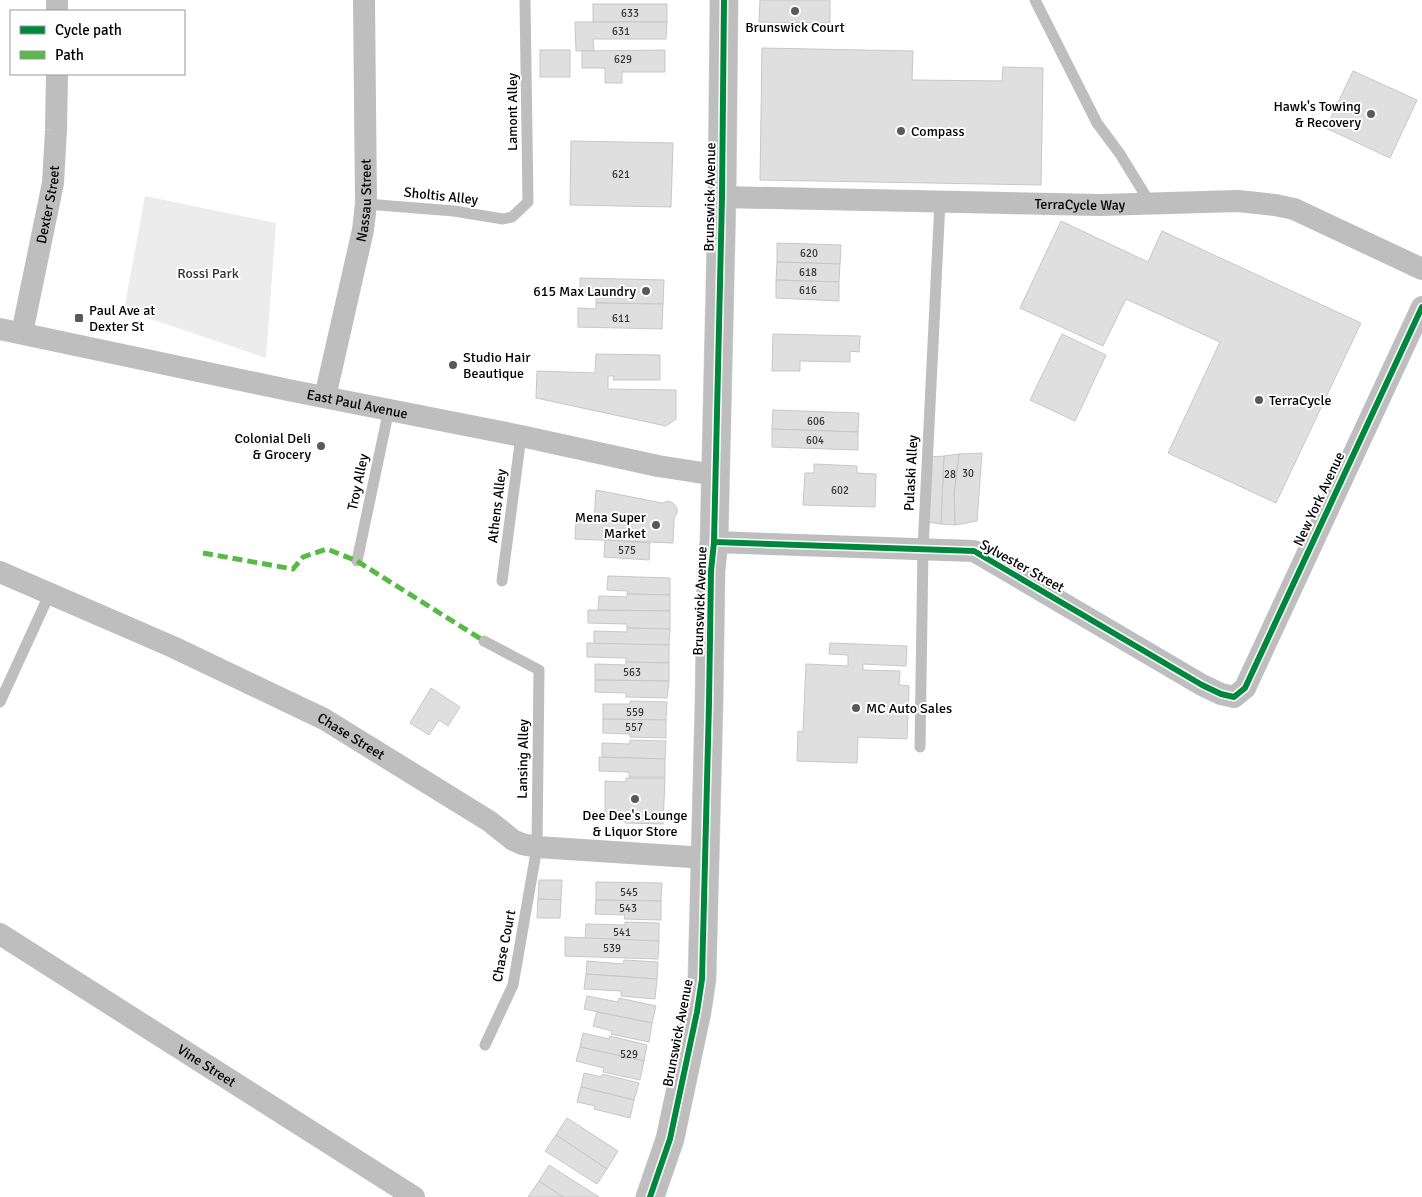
<svg xmlns="http://www.w3.org/2000/svg" width="1422" height="1197" viewBox="0 0 1422 1197" font-family="Signika,sans-serif">
<style>
.green{fill:#ececec}
.building{fill:#dfdfdf;stroke:#c7c7c7}
.lines{fill:none;stroke-linecap:round;stroke-linejoin:round}
.primary-casing{stroke:#dbdbdb;stroke-width:29}
.lane{stroke:#bebebe;stroke-width:11}
.street{stroke:#bebebe;stroke-width:22}
.primary{stroke:#bebebe;stroke-width:28}
.quiet{stroke:#58b947;stroke-width:5;stroke-dasharray:10 5;stroke-linecap:butt}
.cycleway-casing{stroke:#fff;stroke-width:9}
.cycleway{stroke:#00873e;stroke-width:6}
.poi-dot{fill:#595959;stroke:#fff;stroke-width:2}
.labels{text-anchor:middle;dominant-baseline:central;stroke-width:4;stroke-linejoin:round;paint-order:stroke}
.number-label{font-size:11px;fill:#383838}
.poi-label{font-size:14px;fill:#000;stroke:#fff;text-anchor:start}
.street-label{font-size:14px;fill:#000;stroke:#fff}
.park-label{font-size:14px;fill:#333;stroke:#fff}
</style>
<rect width="100%" height="100%" fill="#fff"/>
<!-- green -->
<polygon class="green" points="145,196 276,223 266,358 124,310"/>
<!-- building -->
<g class="building">
<polygon points="760,0 830,0 830,23 759,22"/>
<rect x="593" y="4" width="74" height="18"/>
<polygon points="575,22 667,22 666,39 593,39 594,51 576,51"/>
<polygon points="762,48 913,51 912,80 1002,81 1003,67 1043,68 1041,185 760,180"/>
<rect x="540" y="50" width="30" height="27"/>
<polygon points="665,50 665,72 622,72 622,83 605,83 605,68 582,68 582,51"/>
<polygon points="1353,71 1417,100 1390,158 1326,128"/>
<polygon points="571,141 673,143 671,207 570,205"/>
<polygon points="1061,221 1148,262 1162,231 1361,323 1276,503 1168,453 1220,342 1126,299 1103,346 1020,308"/>
<polygon points="777,243 841,245 840,264 777,262"/>
<polygon points="777,262 840,264 839,282 776,280"/>
<polygon points="580,278 664,280 663,304 596,303 596,295 580,295"/>
<polygon points="776,280 839,282 839,301 776,298"/>
<polygon points="596,303 663,304 662,329 578,327 578,308 596,309"/>
<polygon points="773,334 860,336 859,352 850,351 850,362 800,361 800,371 772,371"/>
<polygon points="1062,334 1106,355 1075,421 1030,400"/>
<polygon points="596,354 660,355 660,380 613,380 614,376 608,376 608,389 676,390 676,419 666,426 536,398 537,371 595,373"/>
<polygon points="773,410 859,413 858,432 772,429"/>
<polygon points="772,429 858,432 858,450 772,447"/>
<polygon points="982,453 977,521 955,525 954,493 959,454"/>
<polygon points="959,454 954,493 955,525 941,524 944,456"/>
<polygon points="944,456 941,524 927,522 930,457"/>
<polygon points="814,464 857,466 857,473 876,474 875,507 803,505 805,473 814,473"/>
<polygon points="596,490 662,503 669,501 673,503 677,508 677,513 674,518 673,543 575,539 576,521 594,521"/>
<polygon points="605,540 650,543 649,560 604,557"/>
<polygon points="608,576 670,578 670,595 627,594 628,591 607,590"/>
<polygon points="627,594 670,595 670,611 598,610 599,596 627,597"/>
<polygon points="588,610 670,611 670,629 627,628 627,624 588,623"/>
<polygon points="627,628 670,629 669,645 594,644 594,631 627,632"/>
<polygon points="587,643 669,645 669,663 626,662 626,658 587,657"/>
<polygon points="830,643 907,646 906,666 863,664 863,670 900,671 899,685 909,686 907,739 858,737 857,763 797,761 798,731 803,732 806,664 848,666 848,655 829,654"/>
<polygon points="626,662 669,663 669,681 595,680 595,664 625,665"/>
<polygon points="595,680 669,681 667,698 626,697 626,693 595,692"/>
<polygon points="431,688 460,707 448,726 439,720 429,735 410,723"/>
<polygon points="630,701 667,702 666,720 603,719 603,704 630,704"/>
<polygon points="603,719 666,720 666,738 630,737 630,734 603,733"/>
<polygon points="630,740 666,741 665,759 602,757 602,743 630,744"/>
<polygon points="599,757 665,759 665,777 629,777 629,772 599,771"/>
<polygon points="626,778 665,778 663,824 625,823 625,817 605,817 605,781 626,782"/>
<polygon points="539,880 562,880 561,900 538,899"/>
<polygon points="596,882 662,883 661,901 596,900"/>
<polygon points="538,899 561,900 560,918 537,918"/>
<polygon points="596,900 661,901 661,920 624,919 625,915 595,914"/>
<polygon points="625,922 659,923 659,941 585,939 586,924 625,925"/>
<polygon points="565,937 659,941 658,959 565,956"/>
<polygon points="624,960 658,962 657,979 586,974 587,961 623,964"/>
<polygon points="586,974 657,979 655,999 621,996 621,991 584,989"/>
<polygon points="587,996 618,1002 619,998 656,1006 652,1023 584,1009"/>
<polygon points="597,1012 652,1023 649,1042 611,1034 612,1031 593,1026"/>
<polygon points="583,1033 609,1039 610,1036 647,1045 644,1061 580,1047"/>
<polygon points="580,1047 644,1061 640,1080 603,1072 604,1068 576,1061"/>
<polygon points="584,1073 602,1077 602,1074 639,1083 634,1100 581,1087"/>
<polygon points="581,1087 634,1100 630,1118 594,1109 595,1106 577,1102"/>
<polygon points="567,1118 618,1151 607,1169 556,1135"/>
<polygon points="556,1135 607,1169 597,1184 545,1151"/>
<polygon points="549,1165 599,1197 563,1197 539,1181"/>
<polygon points="539,1181 563,1197 528,1197"/>
</g>
<g class="lines">
<defs>
<polyline id="primary" points="650,1197 670,1139 697,1012 702,979 709,703 711,571 714,542 722,197 724,0"/>
</defs>
<!-- primary casing -->
<use href="#primary" class="primary-casing"/>
<!-- lane -->
<g class="lane">
<polyline points="1035,0 1097,123 1120,154 1150,203"/>
<polyline points="366,204 454,211 503,219 512,217 528,202 525,0"/>
<polyline points="357,561 389,409"/>
<polyline points="502,581 521,436"/>
<polyline points="484,641 539,670 537,847 513,985 485,1045"/>
<polyline points="0,702 50,593"/>
<polyline points="920,747 923,549 940,201"/>
</g>
<!-- street -->
<g class="street">
<polyline points="57,11 57,0"/>
<path id="s1" d="M722 197 1100 205 1238 201 1275 205 1294 209 1422 269"/>
<path id="s2" d="M0 329 293 391 521 436 658 466 716 475"/>
<path id="s3" d="M22 333 53 183 56 130 57 74"/>
<path id="s4" d="M325 397 363 230 366 204 364 0"/>
<polyline points="714,542 974,551 1202,685 1221,694 1234,697 1245,688 1422,307"/>
<path id="s5" d="M0 572 173 647 324 719 489 821 513 840 522 844 537 847 706 858"/>
<path id="s6" d="M0 934 414 1197"/>
</g>
<!-- primary -->
<use href="#primary" class="primary"/>
<!-- quiet -->
<polyline class="quiet" points="203,553 293,569 303,557 327,549 357,561 484,641"/>
<defs>
<g id="cycleway">
<polyline points="714,542 974,551 1202,685 1221,694 1234,697 1245,688 1422,307"/>
<polyline points="650,1197 670,1139 697,1012 702,979 709,703 711,571 714,542 722,197 724,0"/>
</g>
</defs>
<!-- cycleway casing -->
<use href="#cycleway" class="cycleway-casing"/>
<!-- cycleway -->
<use href="#cycleway" class="cycleway"/>
</g>
<!-- markers -->
<g class="poi-dot">
<circle cx="795" cy="11" r="5"/>
<circle cx="1371" cy="114" r="5"/>
<circle cx="901" cy="131" r="5"/>
<circle cx="646" cy="291" r="5"/>
<rect x="74" y="313" width="10" height="10" rx="2.5"/>
<circle cx="453" cy="365" r="5"/>
<circle cx="1259" cy="400" r="5"/>
<circle cx="321" cy="446" r="5"/>
<circle cx="656" cy="525" r="5"/>
<circle cx="856" cy="708" r="5"/>
<circle cx="635" cy="799" r="5"/>
</g>
<g class="labels">
<!-- number labels -->
<g class="number-label">
<text x="630" y="13">633</text>
<text x="621" y="31">631</text>
<text x="623" y="59">629</text>
<text x="621" y="174">621</text>
<text x="809" y="253">620</text>
<text x="808" y="272">618</text>
<text x="808" y="290">616</text>
<text x="621" y="318">611</text>
<text x="816" y="421">606</text>
<text x="815" y="440">604</text>
<text x="968" y="473">30</text>
<text x="950" y="474">28</text>
<text x="840" y="490">602</text>
<text x="627" y="550">575</text>
<text x="632" y="672">563</text>
<text x="635" y="712">559</text>
<text x="634" y="727">557</text>
<text x="629" y="892">545</text>
<text x="628" y="908">543</text>
<text x="622" y="932">541</text>
<text x="612" y="948">539</text>
<text x="629" y="1054">529</text>
</g>
<!-- poi labels -->
<g class="poi-label">
<text x="795" y="27" text-anchor="middle">Brunswick Court</text>
<text x="1361" y="106" text-anchor="end">Hawk's Towing<tspan x="1361" dy="16">&amp; Recovery</tspan></text>
<text x="911" y="131">Compass</text>
<text x="636" y="291" text-anchor="end">615 Max Laundry</text>
<text x="89" y="310">Paul Ave at<tspan x="89" dy="16">Dexter St</tspan></text>
<text x="463" y="357">Studio Hair<tspan x="463" dy="16">Beautique</tspan></text>
<text x="1269" y="400">TerraCycle</text>
<text x="311" y="438" text-anchor="end">Colonial Deli<tspan x="311" dy="16">&amp; Grocery</tspan></text>
<text x="646" y="517" text-anchor="end">Mena Super<tspan x="646" dy="16">Market</tspan></text>
<text x="866" y="708">MC Auto Sales</text>
<text x="635" y="815" text-anchor="middle">Dee Dee's Lounge<tspan x="635" dy="16">&amp; Liquor Store</tspan></text>
</g>
<!-- street labels -->
<g class="street-label">
<text transform="translate(512 112) rotate(-90)">Lamont Alley</text>
<text transform="translate(441 196) rotate(6)">Sholtis Alley</text>
<text transform="translate(710 197) rotate(-89)">Brunswick Avenue</text>
<text stroke="none"><textPath href="#s4" startOffset="201">Nassau Street</textPath></text>
<text stroke="none"><textPath href="#s1" startOffset="358">TerraCycle Way</textPath></text>
<text stroke="none"><textPath href="#s3" startOffset="131">Dexter Street</textPath></text>
<text stroke="none"><textPath href="#s2" startOffset="365">East Paul Avenue</textPath></text>
<text transform="translate(911 473) rotate(-87)">Pulaski Alley</text>
<text transform="translate(358 482) rotate(-78)">Troy Alley</text>
<text transform="translate(1319 499) rotate(-65)">New York Avenue</text>
<text transform="translate(497 506) rotate(-83)">Athens Alley</text>
<text transform="translate(1022 566) rotate(29)">Sylvester Street</text>
<text transform="translate(700 601) rotate(-88)">Brunswick Avenue</text>
<text stroke="none"><textPath href="#s5" startOffset="388">Chase Street</textPath></text>
<text transform="translate(523 759) rotate(-89)">Lansing Alley</text>
<text transform="translate(504 946) rotate(-79)">Chase Court</text>
<text transform="translate(678 1033) rotate(-79)">Brunswick Avenue</text>
<text stroke="none"><textPath href="#s6" startOffset="245">Vine Street</textPath></text>
</g>
<!-- park labels -->
<g class="park-label">
<text x="208" y="273">Rossi Park</text>
</g>
</g>
<!-- legend -->
<rect x="10" y="10" width="175" height="65" fill="#ffffff" stroke="#999999"/>
<rect x="20" y="26" width="25" height="8" fill="#00873e" stroke="#999999"/>
<text x="55" y="35" font-size="15" fill="#000000">Cycle path</text>
<rect x="20" y="51" width="25" height="8" fill="#58b947" stroke="#999999"/>
<text x="55" y="60" font-size="15" fill="#000000">Path</text>
</svg>
